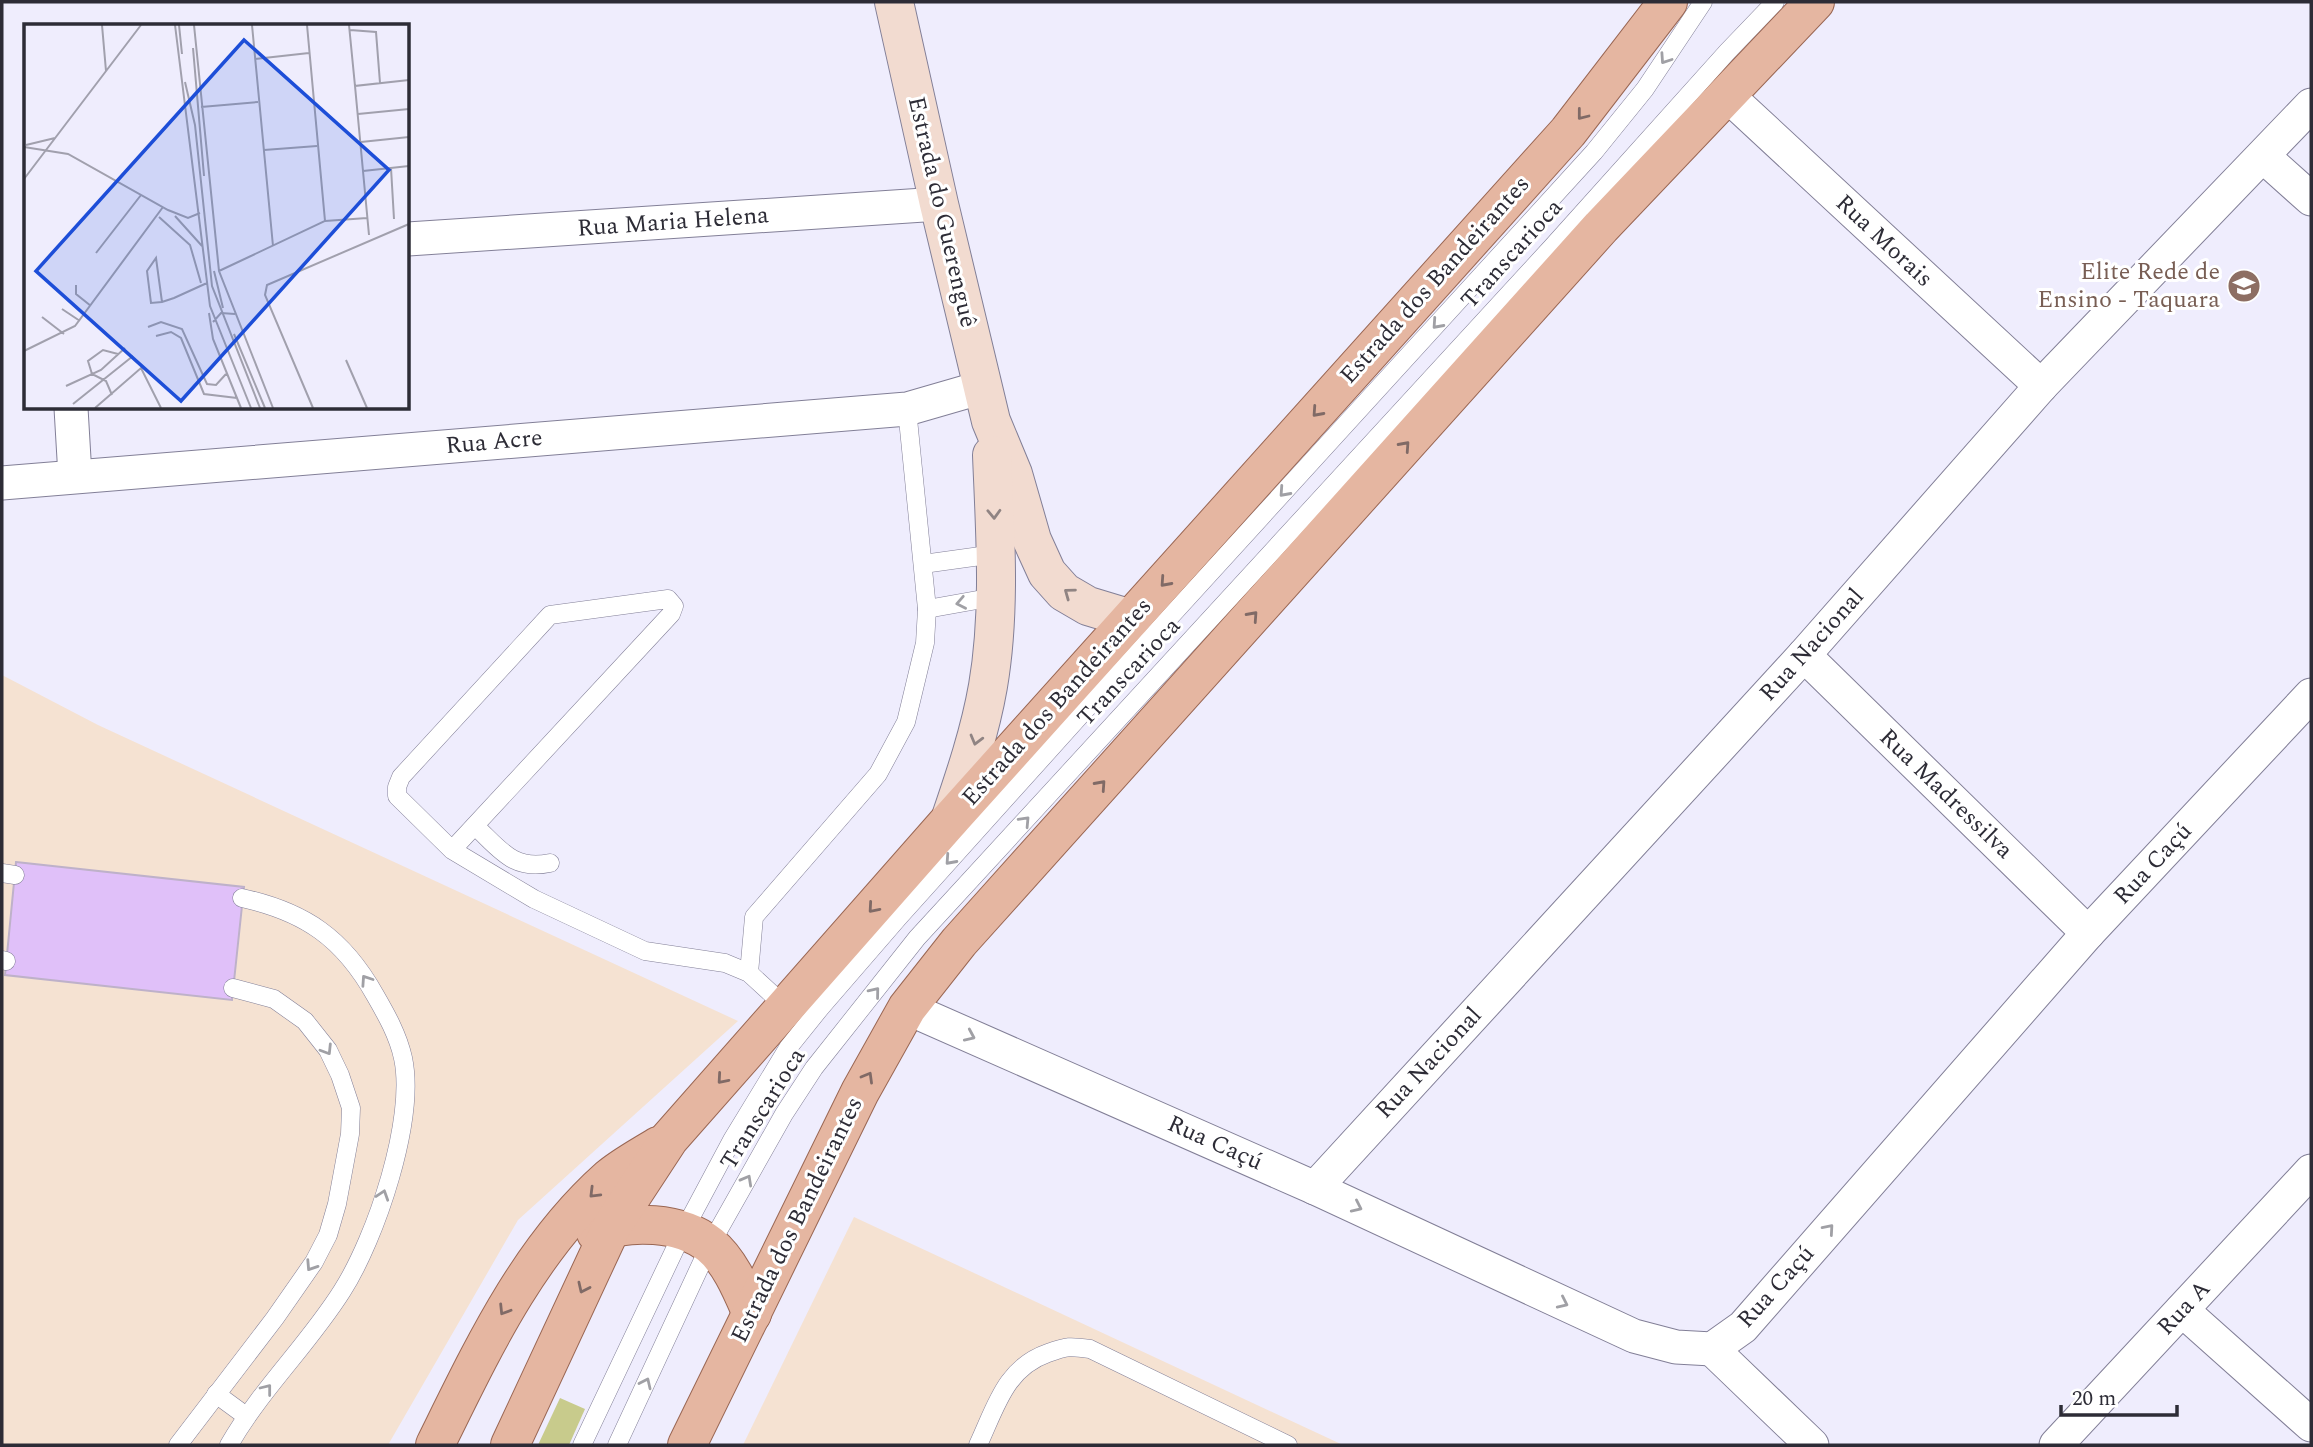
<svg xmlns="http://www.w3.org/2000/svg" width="2313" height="1447" viewBox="0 0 2313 1447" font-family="Spectral,serif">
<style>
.industrial{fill:#f5e2d2}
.green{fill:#c8cb8c}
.building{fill:#e0c0f9;stroke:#beb1c9;stroke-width:2}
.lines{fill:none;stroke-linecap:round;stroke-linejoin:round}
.lane-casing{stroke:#827f97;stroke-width:19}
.street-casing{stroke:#827f97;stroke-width:35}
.secondary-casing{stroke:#827f97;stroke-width:40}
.primary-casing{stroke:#996653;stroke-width:40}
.lane{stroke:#fff;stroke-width:18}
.street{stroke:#fff;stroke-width:33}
.secondary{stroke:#f2dbd0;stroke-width:38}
.primary{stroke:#e5b6a1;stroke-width:38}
.oneway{stroke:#a0a0a5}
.oneway2{stroke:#806a66}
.oneway3{stroke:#908483}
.labels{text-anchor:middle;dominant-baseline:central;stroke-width:6;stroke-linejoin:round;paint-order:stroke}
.street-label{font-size:24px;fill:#2d2c36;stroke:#fff}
.education-label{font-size:24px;fill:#785e54;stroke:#fff;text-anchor:end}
.inset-road{fill:none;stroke:#a1a0ad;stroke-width:2}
.view{fill:#1d4ed8;fill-opacity:0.15;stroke:#1d4ed8;stroke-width:3.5}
.inset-edge{fill:none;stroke:#2d2c36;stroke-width:3.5}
</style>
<rect width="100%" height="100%" fill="#efedfd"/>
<!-- industrial -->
<g class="industrial">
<polygon points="2,675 98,725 738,1021 518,1220 388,1445 2,1445"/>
<polygon points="854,1217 1343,1445 743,1445"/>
</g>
<!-- green -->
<polygon class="green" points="560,1398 585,1409 569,1445 538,1445"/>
<!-- building -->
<polygon class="building" points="16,862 244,887 232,1000 5,975"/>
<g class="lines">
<defs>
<g id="lane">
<polyline points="923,564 995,554"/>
<polyline points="927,609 994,597"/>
<path d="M475 826C500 849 513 871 550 863"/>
<polyline points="452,850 671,614 674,606 668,599 550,615 401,777 397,787 397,796 452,850 534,899 645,951 725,963 749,973 786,1007"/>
<polyline points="2,873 15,875"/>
<polyline points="2,960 6,961"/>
<polyline points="749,973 754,917 878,774 906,722 925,643 927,609 907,409"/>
<polyline points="216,1394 246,1416"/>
<polyline points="178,1445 275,1318 314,1262 328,1235 337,1204 350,1134 351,1108 340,1075 328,1050 305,1021 274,999 233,988"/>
<path d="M229 1445C261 1389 308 1345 342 1291 376 1238 416 1119 403 1058 398 1035 386 1014 375 995 343 938 305 912 242 898"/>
<polyline points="582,1445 684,1230 732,1140 788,1048 821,1007 898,918 1096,698 1594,152 1645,89 1703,2"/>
<polyline points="617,1445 710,1245 784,1114 814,1068 917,938 1552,247 1727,52 1775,2"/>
<path d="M978 1445C996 1407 1005 1368 1048 1353 1067 1346 1070 1346 1090 1349L1288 1445"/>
</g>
<g id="street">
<polyline points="1727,95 2041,386"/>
<polyline points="2264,157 2311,199"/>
<polyline points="408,239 939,204"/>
<polyline points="71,408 75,476"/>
<polyline points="2,483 907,409 983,387"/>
<polyline points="1804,655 2088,933"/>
<polyline points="907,1008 1315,1188 1634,1336 1676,1347 1712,1349 1743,1327 2088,933 2311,695"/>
<polyline points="1315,1188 1804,655 2041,386 2311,105"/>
<polyline points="2182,1310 2311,1425"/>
<polyline points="1712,1349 1812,1445"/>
<polyline points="2056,1445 2311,1171"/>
</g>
<g id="secondary">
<polyline points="894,2 939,204 991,421 1013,474 1032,540 1047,573 1064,592 1088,606 1131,619"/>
<path d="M950 820C965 776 980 732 988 686 1001 610 995 531 992 455"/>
</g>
<g id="primary">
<path d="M596 1233C630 1220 680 1221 710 1245 730 1261 742 1291 752 1314"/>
<path d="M435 1445C482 1350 528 1250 609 1178 623 1166 642 1156 658 1146"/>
<polyline points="510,1445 612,1226 669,1139 950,820 1568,132 1668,2"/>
<polyline points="687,1445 860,1092 907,1008 959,942 1601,227 1815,2"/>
</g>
</defs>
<!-- lane casing -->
<use href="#lane" class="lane-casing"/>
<!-- street casing -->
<use href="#street" class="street-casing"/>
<!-- secondary casing -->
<use href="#secondary" class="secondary-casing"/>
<!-- primary casing -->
<use href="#primary" class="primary-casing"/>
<!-- lane -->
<use href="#lane" class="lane"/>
<!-- street -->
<use href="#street" class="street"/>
<!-- secondary -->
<use href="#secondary" class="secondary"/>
<!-- primary -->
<use href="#primary" class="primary"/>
</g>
<!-- one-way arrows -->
<defs><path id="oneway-chevron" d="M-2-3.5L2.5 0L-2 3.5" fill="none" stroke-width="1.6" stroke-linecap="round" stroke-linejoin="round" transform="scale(1.75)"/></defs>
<g class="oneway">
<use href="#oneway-chevron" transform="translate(1665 59) rotate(124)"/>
<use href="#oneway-chevron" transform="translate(1437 324) rotate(132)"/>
<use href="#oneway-chevron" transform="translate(1284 492) rotate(132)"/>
<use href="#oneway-chevron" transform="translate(961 603) rotate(169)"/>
<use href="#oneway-chevron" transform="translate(1025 821) rotate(-47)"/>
<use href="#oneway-chevron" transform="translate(950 860) rotate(132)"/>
<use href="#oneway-chevron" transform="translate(366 980) rotate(-124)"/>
<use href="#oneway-chevron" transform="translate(875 992) rotate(-51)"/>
<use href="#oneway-chevron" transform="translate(970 1036) rotate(24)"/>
<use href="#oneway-chevron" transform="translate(327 1050) rotate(58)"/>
<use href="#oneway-chevron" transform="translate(747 1180) rotate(-61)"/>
<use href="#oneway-chevron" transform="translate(383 1195) rotate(-72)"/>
<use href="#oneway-chevron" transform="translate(1357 1207) rotate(25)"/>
<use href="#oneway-chevron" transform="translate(1829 1229) rotate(-49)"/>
<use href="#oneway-chevron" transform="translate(311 1266) rotate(123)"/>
<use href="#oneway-chevron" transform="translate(1563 1303) rotate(25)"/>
<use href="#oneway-chevron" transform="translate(646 1383) rotate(-65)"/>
<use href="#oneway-chevron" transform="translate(267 1389) rotate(-52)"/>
</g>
<g class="oneway2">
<use href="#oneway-chevron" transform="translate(1582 115) rotate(128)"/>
<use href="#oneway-chevron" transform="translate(1317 412) rotate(132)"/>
<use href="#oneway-chevron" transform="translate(1405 446) rotate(-48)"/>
<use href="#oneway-chevron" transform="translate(1165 582) rotate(132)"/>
<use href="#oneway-chevron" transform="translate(1253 616) rotate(-48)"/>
<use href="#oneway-chevron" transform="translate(1101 785) rotate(-48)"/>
<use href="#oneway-chevron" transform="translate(873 908) rotate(131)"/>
<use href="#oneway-chevron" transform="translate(868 1077) rotate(-60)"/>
<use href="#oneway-chevron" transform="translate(722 1079) rotate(131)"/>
<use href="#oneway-chevron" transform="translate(594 1193) rotate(135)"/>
<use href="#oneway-chevron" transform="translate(583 1288) rotate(115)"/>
<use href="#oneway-chevron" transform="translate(504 1310) rotate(122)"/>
</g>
<g class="oneway3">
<use href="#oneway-chevron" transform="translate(994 514) rotate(88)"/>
<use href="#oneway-chevron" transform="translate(1069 593) rotate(-144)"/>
<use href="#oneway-chevron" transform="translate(976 740) rotate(105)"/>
</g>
<!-- icons -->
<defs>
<symbol id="school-disc" viewBox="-11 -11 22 22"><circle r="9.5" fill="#8d6e63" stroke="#fff"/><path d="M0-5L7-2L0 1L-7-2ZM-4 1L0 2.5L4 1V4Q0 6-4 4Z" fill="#fff"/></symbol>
</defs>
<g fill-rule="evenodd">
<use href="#school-disc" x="2225" y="267" width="38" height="38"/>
</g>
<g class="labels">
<!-- street labels -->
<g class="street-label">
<text transform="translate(942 212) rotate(77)">Estrada do Guerenguê</text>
<text transform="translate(673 222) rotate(-4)">Rua Maria Helena</text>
<text transform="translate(1884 241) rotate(43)">Rua Morais</text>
<text transform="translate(1512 254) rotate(-48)">Transcarioca</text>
<text transform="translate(1435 280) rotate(-48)">Estrada dos Bandeirantes</text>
<text transform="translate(494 442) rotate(-5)">Rua Acre</text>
<text transform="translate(1812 645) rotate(-48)">Rua Nacional</text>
<text transform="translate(1129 672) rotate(-47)">Transcarioca</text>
<text transform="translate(1057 702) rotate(-48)">Estrada dos Bandeirantes</text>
<text transform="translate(1946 794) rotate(44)">Rua Madressilva</text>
<text transform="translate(2153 864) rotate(-47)">Rua Caçú</text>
<text transform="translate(1429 1063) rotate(-47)">Rua Nacional</text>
<text transform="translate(763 1109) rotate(-58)">Transcarioca</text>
<text transform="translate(1215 1143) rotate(24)">Rua Caçú</text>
<text transform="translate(797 1220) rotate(-64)">Estrada dos Bandeirantes</text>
<text transform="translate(1776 1287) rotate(-48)">Rua Caçú</text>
<text transform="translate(2184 1308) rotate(-47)">Rua A</text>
</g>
<!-- education labels -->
<g class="education-label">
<text x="2220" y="272">Elite Rede de<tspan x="2220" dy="28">Ensino - Taquara</tspan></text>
</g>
</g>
<!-- overview -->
<g transform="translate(24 24)">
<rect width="385" height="385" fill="#efedfd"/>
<path class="inset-road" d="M78 1 82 47M151 1 186 282 227 384M155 1 158 30M170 1 195 247 249 384M228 1 249 222M325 1 331 62M326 6 352 8 356 59M169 24 180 152M231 35 285 29M161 58 171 101 188 262 236 384M177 83 234 78M334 90 385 85M337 118 385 113M2 121 31 114M0 123 44 130 144 186 164 194 176 189M240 126 293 122M367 144 370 195M339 147 385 142M0 155 117 1M151 192 178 222M135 193 166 221 177 259M301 197 343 194M345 211 331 62 385 56M72 229 117 171M190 247 199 284M195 247 301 197 283 1M52 261V270L67 282M138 278 132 234 123 247 127 279 138 278 150 274 183 259M38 285 56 297M185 289 189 315 217 384M18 293 40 310M189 298 197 289 211 290M124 303 137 298 158 305 183 360 192 361 202 350M210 310 241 384M132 312 147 308 157 314 180 370 213 374M0 327 51 302 139 183M322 336 343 384M42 362 77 346 101 324M88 371 82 357 68 350 64 337 79 326 94 330M49 380 109 332M71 384 117 344 137 384M289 384 241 271 243 261 385 200"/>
<path class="view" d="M220 16 365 146 157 377 12 247Z"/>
<rect width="385" height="385" class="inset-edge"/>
</g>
<!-- border -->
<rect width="2313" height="1447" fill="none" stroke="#2d2c36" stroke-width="7"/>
<!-- scale -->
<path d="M2061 1405v10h116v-10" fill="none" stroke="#2d2c36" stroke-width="3.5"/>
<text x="2072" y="1405" font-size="21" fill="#2d2c36" stroke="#ffffff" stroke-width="5" paint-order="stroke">20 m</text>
</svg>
